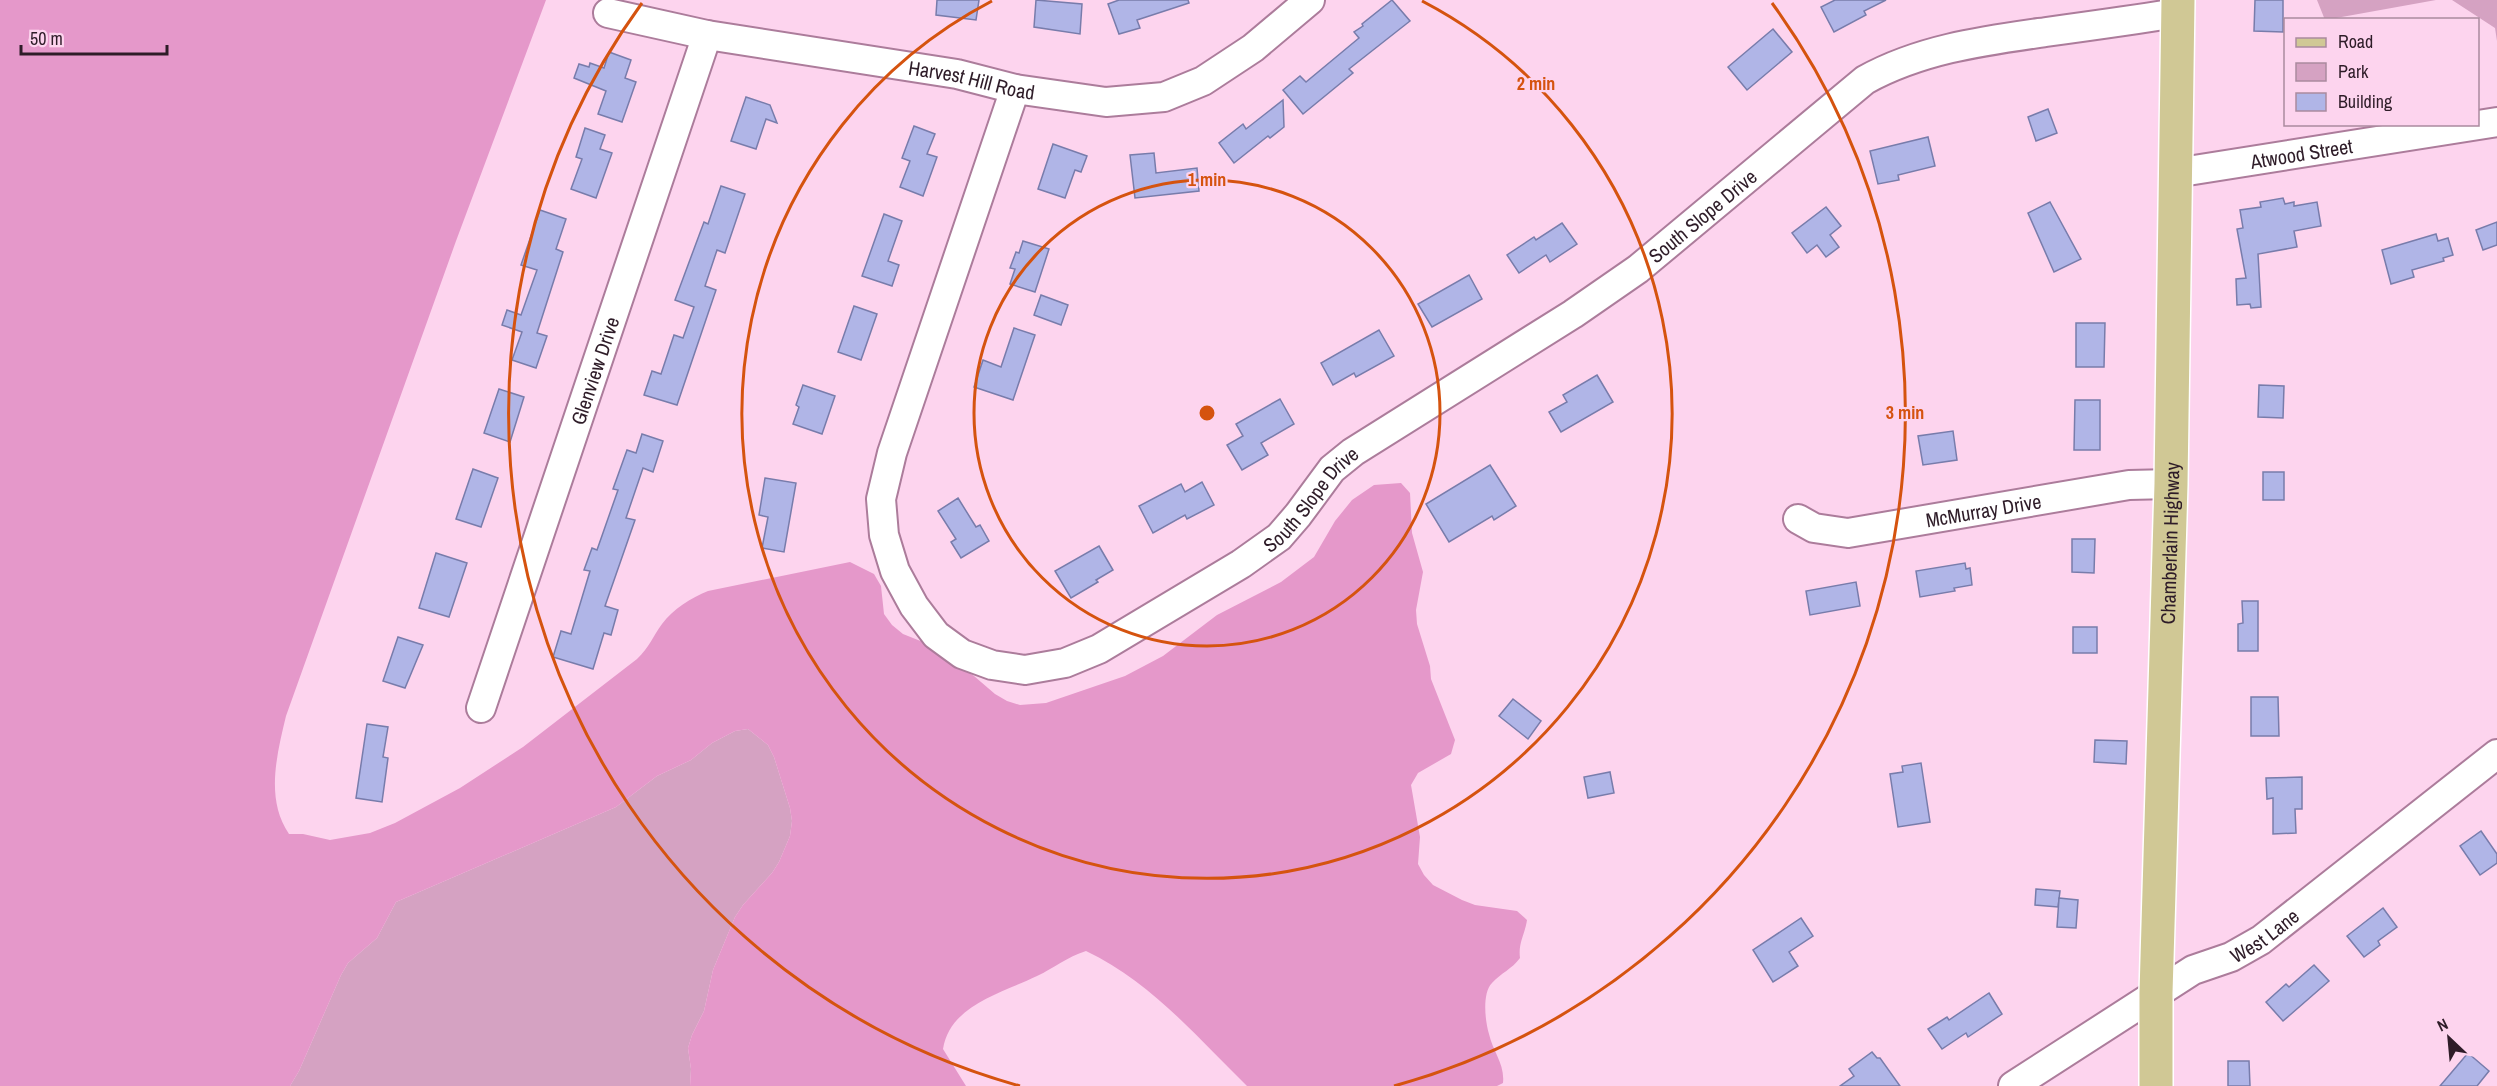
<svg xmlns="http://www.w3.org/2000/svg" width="2497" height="1086" viewBox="0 0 2497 1086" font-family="'Archivo Narrow',sans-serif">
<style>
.green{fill:#d5a2c2}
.forest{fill:#e598ca}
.building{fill:#b0b5e7;stroke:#787cab;stroke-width:1.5}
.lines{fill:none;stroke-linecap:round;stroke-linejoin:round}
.minor-casing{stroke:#ac7c9b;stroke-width:32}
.major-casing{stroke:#fff;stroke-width:36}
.minor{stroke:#fff;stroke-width:28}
.major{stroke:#d0c895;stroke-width:33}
.ring{fill:none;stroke:#d5530f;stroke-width:3}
.labels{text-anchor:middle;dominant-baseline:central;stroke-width:4.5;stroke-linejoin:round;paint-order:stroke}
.street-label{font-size:20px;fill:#2e1c28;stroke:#fdd4ee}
.centre{fill:#d5530f;stroke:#fdd4ee;stroke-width:3}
.ring-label{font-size:18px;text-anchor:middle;font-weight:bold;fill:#d5530f;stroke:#fdd4ee;stroke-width:4.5;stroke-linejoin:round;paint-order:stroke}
</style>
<rect width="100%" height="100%" fill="#fdd4ee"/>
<!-- green -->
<g class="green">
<polygon points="2317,0 2436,0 2325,20"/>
<polygon points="2452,0 2497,0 2497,41 2495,28"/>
<polygon points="748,729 768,745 774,757 790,808 792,821 790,836 779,862 772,873 743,905 735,917 713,970 704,1011 692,1035 688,1048 691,1069 690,1086 290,1086 299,1071 341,975 348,963 377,938 396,902 616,807 657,776 691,760 712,743 735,731"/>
</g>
<!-- forest -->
<path class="forest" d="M0 0H546L456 241 286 716C277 754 265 799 289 834H303L330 840 370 833 395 823 460 788 523 747 637 659C649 648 653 636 662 624 673 609 691 598 708 591L850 562 874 574 881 586 884 614 892 625 903 634 928 644 974 676 995 694 1007 701 1020 705 1046 703 1125 676 1163 656 1217 615 1281 582 1314 557 1335 521 1352 500 1374 485 1401 483 1410 493 1412 533 1423 572 1416 610 1417 624 1430 666 1431 679 1455 740 1451 754 1418 773 1411 785 1420 837 1418 864 1424 875 1433 885 1462 900 1475 905 1517 911 1527 920C1525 934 1518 943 1520 958 1512 969 1501 973 1492 983 1482 993 1485 1021 1489 1034 1493 1052 1505 1064 1503 1083L1497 1086H1247C1197 1037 1150 981 1086 951 1067 957 1054 968 1037 976 1002 993 950 1005 943 1049L966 1086H690L691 1069 688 1048 692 1035 704 1011 713 970 735 917 743 905 772 873 779 862 790 836 792 821 790 808 774 757 768 745 748 729 735 731 712 743 691 760 657 776 616 807 396 902 377 938 348 963 341 975 299 1071 290 1086H0Z"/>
<!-- building -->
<g class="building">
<polygon points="937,0 979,0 976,20 936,15"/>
<polygon points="1036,0 1082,4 1080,34 1034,27"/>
<polygon points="1119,0 1188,0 1189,3 1137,20 1140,28 1119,34 1108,4"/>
<polygon points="1392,0 1410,21 1349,69 1353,73 1303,114 1283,90 1300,76 1306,82 1359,38 1354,32 1363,26 1362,24"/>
<polygon points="1835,0 1886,0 1864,11 1866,15 1834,32 1821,7"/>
<polygon points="2255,0 2283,0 2283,32 2254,31"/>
<polygon points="1773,29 1792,52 1747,90 1728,67"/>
<polygon points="609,52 631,60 625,78 636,82 622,122 598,114 606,91 574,78 579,64 589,67 590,63 604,68"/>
<polygon points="746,97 770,105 777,123 766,119 756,149 731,141"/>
<polygon points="1283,100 1284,127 1270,138 1268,136 1234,163 1219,143 1243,124 1246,129"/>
<polygon points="2048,109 2057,133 2036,141 2028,117"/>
<polygon points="914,126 935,134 927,154 937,157 923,196 900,187 910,161 902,158"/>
<polygon points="585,128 605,135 600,149 612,153 596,198 571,189 582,159 576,157"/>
<polygon points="1928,137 1935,166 1898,175 1899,180 1878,184 1870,151"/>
<polygon points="1053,144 1087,156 1081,172 1075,170 1065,198 1038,189"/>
<polygon points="1154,153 1156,173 1197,168 1199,191 1135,198 1130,155"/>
<polygon points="721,186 745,194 725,253 717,250 705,286 716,290 677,405 644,395 652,371 661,374 674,335 683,338 694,307 675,300 704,222 708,224"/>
<polygon points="2283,198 2285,204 2294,202 2294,206 2317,202 2321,226 2294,231 2297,247 2258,254 2261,307 2251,308 2250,304 2237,305 2236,279 2246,278 2237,229 2243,228 2240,210 2261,207 2260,202"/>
<polygon points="2050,202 2081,259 2054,272 2028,213"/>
<polygon points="1826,207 1841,226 1830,235 1839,247 1826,257 1817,245 1807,253 1792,233"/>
<polygon points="540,210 566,219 556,249 563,252 537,333 547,336 536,368 512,360 522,332 502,325 507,310 521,315 537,270 521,265"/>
<polygon points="884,214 902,221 888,261 899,265 892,286 862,276"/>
<polygon points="2497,222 2497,245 2483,250 2476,230"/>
<polygon points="1562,223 1577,244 1550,262 1546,255 1519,273 1507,255 1534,237 1536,240"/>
<polygon points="2436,234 2438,241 2448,238 2453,255 2443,258 2444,261 2412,270 2414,277 2391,284 2382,250"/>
<polygon points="1023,241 1049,249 1035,292 1010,284 1015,269 1010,268 1016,252 1019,253"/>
<polygon points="1469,275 1482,299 1432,327 1418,304"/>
<polygon points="1041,295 1068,305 1061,325 1034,315"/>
<polygon points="854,306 877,314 861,360 838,352"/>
<polygon points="2076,323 2105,323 2104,367 2076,367"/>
<polygon points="1014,328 1035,335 1013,400 974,387 983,360 1001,367"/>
<polygon points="1379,330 1394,356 1356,377 1354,373 1333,385 1321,363"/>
<polygon points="1597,375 1613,402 1561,432 1549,412 1567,402 1563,395"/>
<polygon points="803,385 835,396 822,434 793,424 799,407 796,405"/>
<polygon points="2259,385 2284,386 2283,418 2258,417"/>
<polygon points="499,389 524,397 510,442 484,433"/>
<polygon points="1280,399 1294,424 1261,443 1268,455 1242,470 1227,445 1243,436 1236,424"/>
<polygon points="2075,400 2100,400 2100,450 2074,450"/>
<polygon points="1953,431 1957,460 1923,465 1918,436"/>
<polygon points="642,434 663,441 653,472 643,468 626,518 635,520 605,606 618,610 611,635 604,633 593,669 553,657 561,631 571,634 590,571 584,570 592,548 597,550 618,490 613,489 627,450 636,453"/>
<polygon points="1490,465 1516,506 1494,520 1492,516 1449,542 1426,504"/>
<polygon points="473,469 498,478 481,527 456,519"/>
<rect x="2263" y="472" width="21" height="28"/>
<polygon points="765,478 796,483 784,552 762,548 768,517 759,515"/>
<polygon points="1202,482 1214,505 1187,519 1185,515 1153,533 1139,506 1181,484 1185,492"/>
<polygon points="958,498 976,527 980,525 989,541 961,558 951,542 956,539 938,511"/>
<polygon points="2072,539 2095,539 2094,573 2072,572"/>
<polygon points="1099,546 1113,570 1096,580 1098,582 1071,598 1055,571"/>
<polygon points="436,553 467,563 449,617 419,608"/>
<polygon points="1965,563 1966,569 1970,568 1972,585 1954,588 1955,591 1920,597 1916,571"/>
<polygon points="1856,582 1860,606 1810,615 1806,591"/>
<polygon points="2242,601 2258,601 2258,651 2238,651 2238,624 2243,623"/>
<rect x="2073" y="627" width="24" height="26"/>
<polygon points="398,637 423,645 405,688 383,681"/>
<polygon points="2251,697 2278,697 2279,736 2251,736"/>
<polygon points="1513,699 1541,721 1528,739 1499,716"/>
<polygon points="367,724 388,727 383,757 388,758 382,802 356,798"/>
<polygon points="2095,740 2127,741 2126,764 2094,762"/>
<polygon points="1921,763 1930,822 1898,827 1890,774 1903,772 1902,766"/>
<polygon points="1610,772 1614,793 1588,798 1584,777"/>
<polygon points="2302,777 2302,809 2295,809 2296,833 2273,834 2273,798 2267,799 2266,778"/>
<polygon points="2481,831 2497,854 2497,863 2480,875 2460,846"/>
<polygon points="2036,889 2060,891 2058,907 2035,905"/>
<polygon points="2059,898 2078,900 2076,928 2057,927"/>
<polygon points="2383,908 2397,927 2378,941 2380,945 2364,957 2347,936"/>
<polygon points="1801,918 1813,936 1789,952 1798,966 1773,982 1753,950"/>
<polygon points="2314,965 2329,981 2283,1021 2266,1002 2286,984 2289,987"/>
<polygon points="1989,993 2002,1014 1968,1037 1966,1033 1942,1049 1928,1029 1947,1017 1949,1020"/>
<polygon points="1872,1052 1877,1058 1880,1058 1900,1086 1840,1086 1854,1076 1849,1069"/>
<polygon points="2468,1053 2489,1071 2477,1086 2440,1086"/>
<polygon points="2228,1061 2249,1061 2250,1086 2228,1086"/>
</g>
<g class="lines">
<defs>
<g id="minor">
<path id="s1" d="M608 13 707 35 957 74 1015 89 1106 102 1164 97 1203 81 1253 48 1310 0"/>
<path id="s2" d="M1015 89 892 453 881 499 884 535 895 571 914 606 936 635 962 654 992 665 1025 670 1065 663 1099 649 1241 564 1279 537 1298 515 1332 469 1353 452 1573 314 1638 269 1865 80C1921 49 1983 41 2046 32 2090 26 2134 20 2177 13"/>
<path id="s3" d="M2175 173 2497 122"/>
<path id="s4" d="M1798 519 1814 528 1848 533 2129 485 2171 484"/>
<path id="s5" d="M481 708 707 35"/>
<path id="s6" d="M2013 1086 2193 970 2231 957 2261 940 2497 754"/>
</g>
<g id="major">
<path id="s7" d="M2156 1086V993L2171 484 2178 0"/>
</g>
</defs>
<!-- minor casing -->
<use href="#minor" class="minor-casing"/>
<!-- major casing -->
<use href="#major" class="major-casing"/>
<!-- minor -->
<use href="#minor" class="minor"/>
<!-- major -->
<use href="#major" class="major"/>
</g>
<!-- distance rings -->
<g class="ring">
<circle cx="1207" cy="413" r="233"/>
<path d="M1422 1A465 465 0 1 1 992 1"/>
<path d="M1020 1086A698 698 0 0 1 642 3M1772 3A698 698 0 0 1 1394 1086"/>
</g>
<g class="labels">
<!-- street labels -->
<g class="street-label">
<text stroke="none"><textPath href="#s1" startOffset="370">Harvest Hill Road</textPath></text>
<text stroke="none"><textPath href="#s3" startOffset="128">Atwood Street</textPath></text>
<text stroke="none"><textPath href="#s2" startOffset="1504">South Slope Drive</textPath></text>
<text stroke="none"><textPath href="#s5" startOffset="356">Glenview Drive</textPath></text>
<text stroke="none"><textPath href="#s2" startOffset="1018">South Slope Drive</textPath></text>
<text stroke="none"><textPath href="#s4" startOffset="190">McMurray Drive</textPath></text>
<text stroke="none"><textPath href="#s7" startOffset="543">Chamberlain Highway</textPath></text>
<text stroke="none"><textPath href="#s6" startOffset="294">West Lane</textPath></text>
</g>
</g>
<circle cx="1207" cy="413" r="9" class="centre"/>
<g class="ring-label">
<text x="1536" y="90">2 min</text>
<text x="1207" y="186">1 min</text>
<text x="1905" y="419">3 min</text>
</g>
<!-- legend -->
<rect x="2284" y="18" width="195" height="108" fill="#fdd4ee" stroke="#aa8a9f" stroke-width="1.5"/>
<rect x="2296" y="38" width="30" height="9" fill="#d0c895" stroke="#aa8a9f" stroke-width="1.5"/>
<text x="2338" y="48" font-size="18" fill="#2e1c28">Road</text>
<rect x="2296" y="63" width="30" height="18" fill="#d5a2c2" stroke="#aa8a9f" stroke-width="1.5"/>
<text x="2338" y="78" font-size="18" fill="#2e1c28">Park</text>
<rect x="2296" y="93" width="30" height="18" fill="#b0b5e7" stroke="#aa8a9f" stroke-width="1.5"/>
<text x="2338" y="108" font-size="18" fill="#2e1c28">Building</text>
<!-- north arrow -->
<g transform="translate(2449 1038) rotate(334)" stroke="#fdd4ee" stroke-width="4.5" paint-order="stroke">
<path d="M0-4.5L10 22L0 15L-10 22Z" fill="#2e1c28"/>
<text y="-9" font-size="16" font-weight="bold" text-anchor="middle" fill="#2e1c28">N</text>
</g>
<!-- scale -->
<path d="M21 45v9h146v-9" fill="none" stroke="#2e1c28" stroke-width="3"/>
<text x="30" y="45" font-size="18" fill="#2e1c28" stroke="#fdd4ee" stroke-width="4.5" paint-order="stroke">50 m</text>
</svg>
